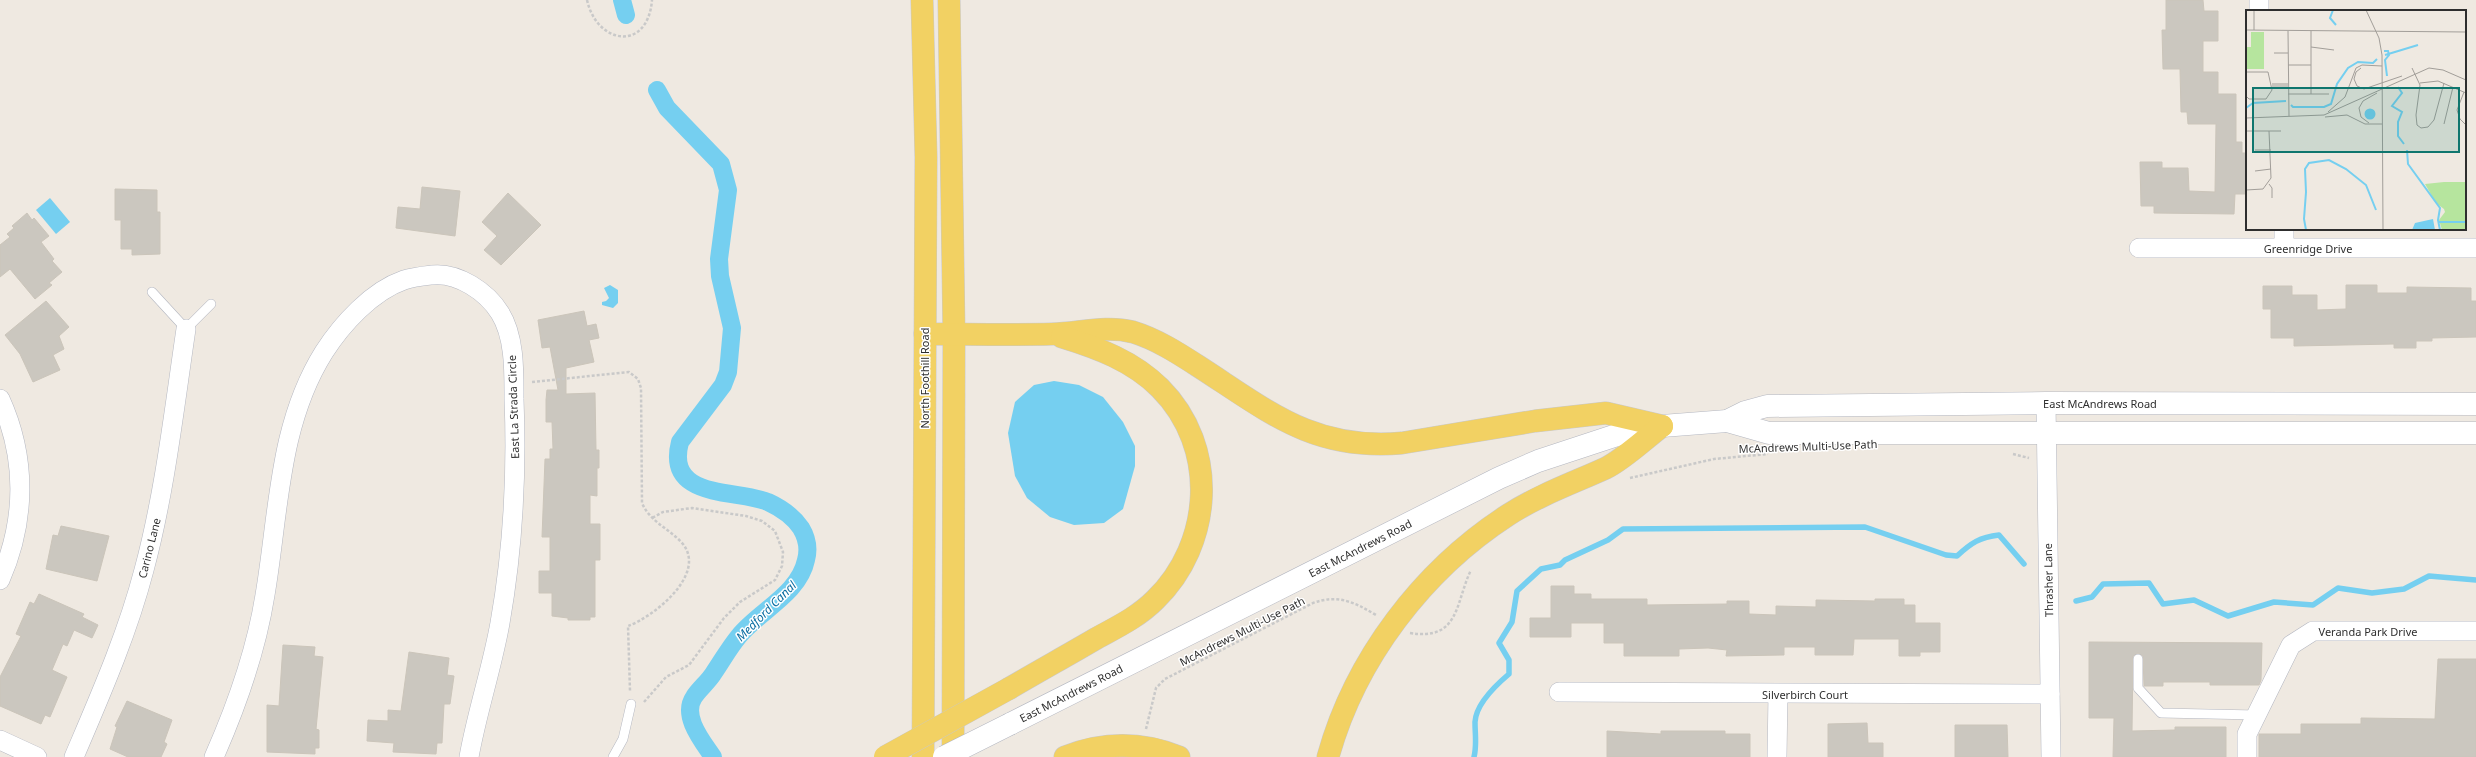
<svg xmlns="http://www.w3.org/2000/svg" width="2476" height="757" viewBox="0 0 2476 757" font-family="'Noto Sans',sans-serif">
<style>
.water{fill:#75cff0}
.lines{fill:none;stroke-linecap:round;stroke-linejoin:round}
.stream{stroke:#75cff0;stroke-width:5.5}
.canal{stroke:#75cff0;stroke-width:18}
.building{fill:#cbc7bf;stroke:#cbc5ba}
.lane-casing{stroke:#b4b7c1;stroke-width:10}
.street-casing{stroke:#b4b7c1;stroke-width:20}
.secondary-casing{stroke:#b4b7c1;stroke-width:23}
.primary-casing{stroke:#c9c9c9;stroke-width:23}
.path{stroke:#c9c9c9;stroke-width:2.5;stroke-dasharray:3 2;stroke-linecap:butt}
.lane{stroke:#fff;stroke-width:9}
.street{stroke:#fff;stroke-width:19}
.secondary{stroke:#fff;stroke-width:22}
.primary{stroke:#f2d163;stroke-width:22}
.secondary-bridge-casing{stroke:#b4b7c1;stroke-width:23;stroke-linecap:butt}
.primary-bridge-casing{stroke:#c9c9c9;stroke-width:23;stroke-linecap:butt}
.secondary-bridge{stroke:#fff;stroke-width:22}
.primary-bridge{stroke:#f2d163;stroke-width:22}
.labels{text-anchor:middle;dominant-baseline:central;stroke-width:3;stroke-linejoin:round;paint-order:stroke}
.street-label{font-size:11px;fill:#2e2e2e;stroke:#fff}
.water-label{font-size:12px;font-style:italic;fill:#0d6fa3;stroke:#fff}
.inset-river{fill:none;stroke:#75cff0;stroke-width:2}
.inset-road{fill:none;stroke:#a29e99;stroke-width:1}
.view{fill:#0f766e;fill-opacity:0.15;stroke:#0f766e;stroke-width:2}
.inset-edge{fill:none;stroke:#2e2e2e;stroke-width:2}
</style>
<rect width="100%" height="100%" fill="#efe9e1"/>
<!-- water -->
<g class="water">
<polygon points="50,198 70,222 56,234 36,210"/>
<polygon points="610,285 618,290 618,303 613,308 602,305 602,302 606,301 609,298 604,288"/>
<polygon points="1054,381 1079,385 1103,397 1123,422 1135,446 1135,466 1123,509 1104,523 1074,525 1050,517 1027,498 1015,476 1008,433 1015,402 1034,385"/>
</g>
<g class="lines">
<!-- stream -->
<g class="stream">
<polyline points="2076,601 2092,597 2103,584 2149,583 2163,604 2194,600 2228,616 2274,602 2313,605 2338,588 2372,593 2404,589 2429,576 2476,580"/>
<path d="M1474 757C1477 745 1475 735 1475 722 1476 704 1496 685 1509 674V660L1499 643 1512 622 1517 591 1541 569 1560 565 1565 560 1608 540 1623 529 1865 527 1946 555 1957 556C1971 543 1980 537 1999 535L2024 564"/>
</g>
<!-- canal -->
<g class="canal">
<polyline points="622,0 626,15"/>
<path d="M657 90 667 108 721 164 728 190 719 259 720 276 732 328 728 372 723 385 680 442C665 500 736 489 768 502 781 508 793 516 801 528 807 538 809 549 806 560 799 594 759 611 739 636 729 648 722 661 713 674 708 682 699 689 694 697 681 716 703 742 713 757"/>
</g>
</g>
<!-- building -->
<g class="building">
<polygon points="2166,0 2203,0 2204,11 2218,11 2218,41 2203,41 2203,72 2218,72 2218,94 2236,94 2236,142 2242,142 2242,153 2246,153 2245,194 2235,194 2234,214 2154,213 2154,206 2141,206 2140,162 2162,162 2162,168 2188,168 2189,191 2215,192 2216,124 2188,124 2187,112 2181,112 2180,69 2163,69 2162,30 2166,30"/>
<polygon points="422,187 460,191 455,236 396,228 398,207 420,209"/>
<polygon points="115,189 157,190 157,212 160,212 160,254 132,255 132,249 121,249 121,220 115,220"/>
<polygon points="508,193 541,225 501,265 484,250 497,236 482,222"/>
<polygon points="27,213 32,220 34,218 49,236 41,242 54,259 52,261 62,272 49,283 52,285 35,299 10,269 0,277 0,245 10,237 7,234 14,228 12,226"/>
<polygon points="2346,285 2377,285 2377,293 2407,293 2407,287 2471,288 2471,301 2476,301 2476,337 2432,338 2432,341 2416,341 2416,348 2394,348 2394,344 2294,346 2294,338 2271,338 2271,309 2263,309 2263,286 2292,286 2292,295 2317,295 2317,310 2346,309"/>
<polygon points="46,301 69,327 59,336 64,349 53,355 60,370 33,382 20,354 5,335"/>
<polygon points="584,311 587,326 596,324 599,338 589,340 594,362 566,368 566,394 595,393 596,450 599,450 599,468 597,468 597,496 590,495 590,524 600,524 600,560 595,560 595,617 590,617 590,620 568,620 568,618 552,616 552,593 539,593 539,571 550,571 550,537 542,537 545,459 550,459 550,449 553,449 552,422 546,422 546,400 547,390 558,390 550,347 542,348 538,320"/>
<polygon points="61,526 109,536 97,581 46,569 53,535 58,536"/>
<polygon points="1551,586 1574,586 1574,594 1591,594 1591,599 1647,599 1647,605 1727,604 1727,601 1749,601 1749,614 1776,615 1776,606 1816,607 1816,600 1875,601 1875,599 1904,599 1904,605 1915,605 1915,623 1940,623 1940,652 1920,652 1920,656 1899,656 1899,639 1854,639 1853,655 1815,655 1815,647 1784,647 1784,655 1726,656 1727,650 1708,648 1679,649 1679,656 1624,656 1624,643 1604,643 1604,623 1571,623 1571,637 1530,637 1530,618 1551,618"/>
<polygon points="39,594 84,614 82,617 98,625 92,638 74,630 67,646 63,644 52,670 67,677 50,717 45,715 41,724 0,706 0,677 21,636 16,634 30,602 34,604"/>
<polygon points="2089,642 2262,643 2261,680 2259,685 2210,685 2210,682 2163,682 2163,686 2144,686 2143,656 2138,653 2133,656 2132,731 2175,730 2175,727 2226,727 2226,757 2113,757 2114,718 2089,718"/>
<polygon points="283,645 315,647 314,656 323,657 316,729 319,730 319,748 315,748 315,754 267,752 267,705 279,706"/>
<polygon points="409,652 449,658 447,675 454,676 450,704 444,704 442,743 437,743 436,754 393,752 394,743 367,741 368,720 388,721 388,710 401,711"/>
<polygon points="2438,659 2476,659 2476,757 2259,757 2259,734 2301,734 2301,724 2361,724 2361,718 2435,719"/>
<polygon points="127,701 172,720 164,742 167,744 161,757 128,757 110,749 117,727 115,726"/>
<polygon points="1867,723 1868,743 1883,743 1883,757 1828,757 1828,724"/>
<polygon points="1955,725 2007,725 2008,757 1955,757"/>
<polygon points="1607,731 1661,734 1661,731 1725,731 1725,734 1750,734 1750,757 1607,757"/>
</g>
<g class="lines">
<defs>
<g id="lane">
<polyline points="152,292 186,329 211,304"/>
<polyline points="2138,659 2138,688 2161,713 2257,715"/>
<polyline points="613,757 623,739 631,704"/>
</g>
<g id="street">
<polyline points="2259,0 2259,11"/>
<polyline points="2284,229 2284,247"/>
<polyline points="2139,248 2476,248"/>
<path d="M0 399C27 458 26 521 0 580"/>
<polyline points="2046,403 2051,757"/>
<polyline points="1559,692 2050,694"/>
<polyline points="0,740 37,757"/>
<path d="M74 757C100 696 127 635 144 570 165 492 174 410 186 329"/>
<path d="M214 757C237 705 256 652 265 595 279 513 278 425 324 352 342 324 372 291 404 280 413 277 423 276 432 275 458 272 487 292 500 313 515 337 514 372 514 399 517 474 513 549 500 623 492 668 477 712 469 757"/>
<polyline points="1777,757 1778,694"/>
<polyline points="2247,757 2247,734 2291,645 2313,631 2476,631"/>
</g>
<g id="secondary">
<polyline points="1727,421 1769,433 2476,433"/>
<polyline points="1010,724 1499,478 1538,461 1620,434 1662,426 1727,421 1745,412 1767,406 2046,403 2476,404"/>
</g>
<g id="primary">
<polyline points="922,0 926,157 923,757"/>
<polyline points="949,0 954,334 953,757"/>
<path d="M925 334C967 334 1010 335 1052 334 1080 333 1106 325 1133 332 1156 339 1178 353 1198 366 1268 411 1313 451 1402 443L1535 421 1606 413 1662 426"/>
<path d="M1010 688C1039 671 1068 655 1097 638 1117 627 1138 617 1155 600 1213 544 1219 447 1160 388 1133 361 1098 348 1062 337"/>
<path d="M1065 757C1103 742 1142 742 1179 757"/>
<path d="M1328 757C1355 659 1423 570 1508 515 1539 495 1573 483 1606 468 1624 459 1645 439 1662 426"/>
</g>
</defs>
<!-- lane casing -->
<use href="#lane" class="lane-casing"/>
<!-- street casing -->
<use href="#street" class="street-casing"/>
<!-- secondary casing -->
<use href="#secondary" class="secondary-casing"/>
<!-- primary casing -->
<use href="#primary" class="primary-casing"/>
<!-- path -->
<g class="path">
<path d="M587 0C597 45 648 52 652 0"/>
<path d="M532 382 629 372 638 379 641 388 642 503C650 522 670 529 683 544 707 575 653 617 628 626L630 691"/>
<polyline points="2013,454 2029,458"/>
<polyline points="1630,478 1714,459 1768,454"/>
<path d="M1410 633C1460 641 1455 603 1471 570"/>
<polyline points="644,702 666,677 689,665 724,618 740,602 775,580 782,566 783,552 775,531 762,521 746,516 692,508 663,512 652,518"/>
<path d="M1146 729 1156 688 1165 679 1313 603C1338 594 1354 602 1376 615"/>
</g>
<!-- lane -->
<use href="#lane" class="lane"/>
<!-- street -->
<use href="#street" class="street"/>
<!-- secondary -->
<use href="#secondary" class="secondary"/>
<!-- primary -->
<use href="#primary" class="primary"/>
<defs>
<polyline id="secondary-bridge" points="944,757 1010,724"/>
<polyline id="primary-bridge" points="885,757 1010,688"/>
</defs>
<!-- secondary-bridge casing -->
<use href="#secondary-bridge" class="secondary-bridge-casing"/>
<!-- primary-bridge casing -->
<use href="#primary-bridge" class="primary-bridge-casing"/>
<!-- secondary-bridge -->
<use href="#secondary-bridge" class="secondary-bridge"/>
<!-- primary-bridge -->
<use href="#primary-bridge" class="primary-bridge"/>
</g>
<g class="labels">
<!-- street labels -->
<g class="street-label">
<text x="2308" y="248">Greenridge Drive</text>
<text transform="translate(924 378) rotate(-90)">North Foothill Road</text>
<text x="2100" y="403">East McAndrews Road</text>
<text transform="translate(513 407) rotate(-92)">East La Strada Circle</text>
<text transform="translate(1808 446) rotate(-2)">McAndrews Multi-Use Path</text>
<text transform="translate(149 548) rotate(-76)">Carino Lane</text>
<text transform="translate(1360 548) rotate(-27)">East McAndrews Road</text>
<text transform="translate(2048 580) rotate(-91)">Thrasher Lane</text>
<text transform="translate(1242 631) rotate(-27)">McAndrews Multi-Use Path</text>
<text x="2368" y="631">Veranda Park Drive</text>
<text transform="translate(1071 693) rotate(-27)">East McAndrews Road</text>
<text x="1805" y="694">Silverbirch Court</text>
</g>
<!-- water labels -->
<g class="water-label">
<text transform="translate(766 611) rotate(-45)">Medford Canal</text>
</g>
</g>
<!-- overview -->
<g transform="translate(2246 10)">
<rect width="220" height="220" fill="#efe9e1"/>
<path d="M5 22H18V59H0V37H5ZM198 172H220V220H196L193 210 199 202 198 199 190 193 179 174Z" fill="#b6e59e"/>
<path d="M118.5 104a5.5 5.5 0 1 1 11 0a5.5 5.5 0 1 1-11 0ZM187 209 189 220H166L169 213Z" fill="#75cff0"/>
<path class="inset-river" d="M87 0 84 8 90 15M138 41H142L143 45 139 50 141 66M139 45 172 35M152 77 156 83 146 96 156 102 152 112V126L158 134M45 95 47 97H78L85 94 91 74 102 58 112 52 127 53 131 49M0 98 7 93 40 91M161 140 162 154 194 198 192 210 194 220M192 212H220M60 220 58 209 60 182 59 159 63 153 83 150 100 159 120 175 130 200"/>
<path class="inset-road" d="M8 0V20M120 0 133 28 136 45 137 220M0 20 220 22M42 21 43 106M65 37 88 40M28 43H42M42 55H65M115 58 110 62 108 69 111 76 118 79 156 66M166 58 174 75 170 105 171 115 175 118 182 117 188 110 198 73M0 62H22L26 80 20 89H3L0 86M174 73 192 71 220 83M26 74H42M26 76H42M218 82 211 100 214 109 220 115M42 84H83M65 84V21M82 102 99 87 110 58 116 55 136 56M79 107 101 105 119 114H136M0 108 78 105 183 58 197 60 220 70M123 113 115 107 113 98 117 91 131 83M198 114 207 77M0 121H35M9 140H25M9 161 25 159M23 174 26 178V188M0 180 17 179 25 168 23 121"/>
<path class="view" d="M7 78H213V142H7Z"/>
<rect width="220" height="220" class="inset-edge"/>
</g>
</svg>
